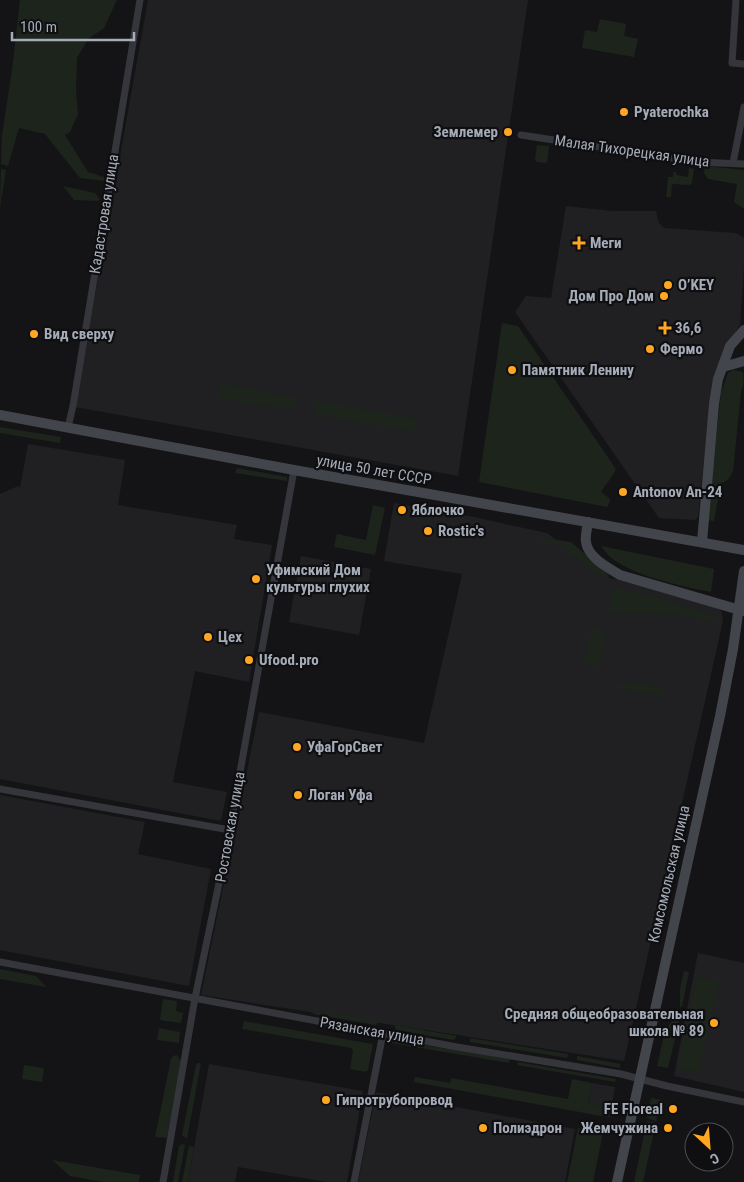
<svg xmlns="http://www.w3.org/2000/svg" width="744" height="1182" viewBox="0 0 744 1182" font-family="'Roboto Condensed',sans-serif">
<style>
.built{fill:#202023}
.green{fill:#1c241c}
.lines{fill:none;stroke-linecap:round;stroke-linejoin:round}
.minor{stroke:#35363c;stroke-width:7}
.secondary{stroke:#43454c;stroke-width:10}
.poi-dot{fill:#ffa723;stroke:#0f0f11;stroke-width:2}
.labels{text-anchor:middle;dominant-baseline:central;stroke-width:4.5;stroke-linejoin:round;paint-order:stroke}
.poi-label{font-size:15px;font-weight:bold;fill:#a5acb8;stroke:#0f0f11;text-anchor:start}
.street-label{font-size:15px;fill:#a5acb8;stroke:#0f0f11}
</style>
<rect width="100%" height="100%" fill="#141416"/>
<!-- built -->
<g class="built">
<polygon points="148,0 528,0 458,476 75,407"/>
<polygon points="566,206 612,211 656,211 659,223 664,228 736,233 744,238 744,267 740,325 722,353 715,378 710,404 698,517 695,520 659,518 515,312 526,296 551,298"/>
<polygon points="28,444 125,460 118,505 237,525 234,539 272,545 249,682 195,671 173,782 227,792 221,821 0,779 0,494 18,486 20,488"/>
<polygon points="394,503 474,517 547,533 609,578 650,587 719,608 722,613 723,621 624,1061 201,995 259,712 424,743 462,574 384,561"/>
<polygon points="301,556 371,569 359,635 289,622"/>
<polygon points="0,795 145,822 138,854 211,869 189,986 0,950"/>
<polygon points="698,953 744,963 744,1092 674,1076"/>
<polygon points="209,1064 363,1091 347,1182 326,1182 238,1167 235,1182 188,1182"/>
<polygon points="592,1083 615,1087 610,1117 601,1116 602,1105 588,1103"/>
<polygon points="376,1092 575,1129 565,1182 358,1182"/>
</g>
<!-- green -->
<g class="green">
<polygon points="20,0 117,0 104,28 88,39 77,58 76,90 78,114 70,132 65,135 88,172 104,177 105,181 80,178 45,134 19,128 8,166 1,164 2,135 12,70"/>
<polygon points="600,19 626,24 624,36 638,39 634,57 582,48 585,30 597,32"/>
<polygon points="537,145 549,146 547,163 537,162 535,159"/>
<polygon points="705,166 744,170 744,209 734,202 737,184 708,179 704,173"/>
<polygon points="689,168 694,169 692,183 689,185 672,184 671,197 666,197 668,177 673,177 673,172 676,172 677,175 688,177"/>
<polygon points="1,169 6,170 0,209"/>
<polygon points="63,186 95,193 100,199 98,201 74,200"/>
<path d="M502 323 518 326 616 469C613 477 606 484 601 492L609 498 610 501 607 507 479 482Z"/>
<path d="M733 370 743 372C744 379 744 386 741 392L733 471C730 477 728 482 721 483L714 521 707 520 721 393 728 373Z"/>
<polygon points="221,383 295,397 296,400 294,411 217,398 219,384"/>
<polygon points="320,402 417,418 414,432 315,415 317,403"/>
<polygon points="0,427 61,437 60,443 0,433"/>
<polygon points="237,468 287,477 287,481 235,473"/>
<polygon points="373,505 385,508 375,555 334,547 337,534 366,540"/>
<polygon points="539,537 571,542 609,575 608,580 556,545 539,543"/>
<path d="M601 546 714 569 711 592C681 586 617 574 601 546Z"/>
<path d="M614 588C649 594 682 604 715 616V622L684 615 609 613Z"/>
<polygon points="592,628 607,631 598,668 583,664"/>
<polygon points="625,681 657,687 662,691 662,696 617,688 619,684"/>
<polygon points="0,969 36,976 46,987 0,979"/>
<polygon points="684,971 689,972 682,1007 680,1007 680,989"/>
<polygon points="697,977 717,981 719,984 699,1072 677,1068"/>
<polygon points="163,999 177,1001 176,1011 183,1013 181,1023 160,1020"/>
<polygon points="312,1010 378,1021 376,1025 313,1014"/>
<polygon points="678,1013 681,1014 668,1068 657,1066 665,1031"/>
<polygon points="244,1021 373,1044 368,1070 366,1072 350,1069 353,1051 351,1048 242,1029"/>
<polygon points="394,1025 457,1036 454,1040 396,1030"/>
<polygon points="159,1028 180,1032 179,1043 157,1040"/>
<polygon points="470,1038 568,1054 567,1058 470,1042"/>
<polygon points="392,1040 510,1059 509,1063 391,1043"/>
<polygon points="177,1055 181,1061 167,1138 155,1137 171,1059 173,1056"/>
<polygon points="577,1056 620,1064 620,1068 577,1060"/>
<polygon points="518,1062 616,1079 615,1082 517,1065"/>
<polygon points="198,1063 201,1063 187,1139 182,1135 196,1065"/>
<polygon points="24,1065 44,1068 42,1082 22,1079"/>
<polygon points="415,1077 450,1083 451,1078 568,1099 572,1079 592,1083 588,1103 603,1105 601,1116 414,1082"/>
<polygon points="651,1098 661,1100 656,1121 647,1118"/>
<polygon points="647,1121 656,1123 643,1182 634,1182"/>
<polygon points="578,1128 603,1133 593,1182 567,1182"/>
<polygon points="182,1144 185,1145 178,1182 173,1182 179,1146"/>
<polygon points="189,1146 194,1147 188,1182 182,1182"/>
<polygon points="52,1160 140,1175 139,1182 103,1182 70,1176"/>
</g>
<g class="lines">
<!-- minor -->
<g class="minor">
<polyline points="736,0 732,63 744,64"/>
<polyline points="521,135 697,162 744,164"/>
<polyline points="733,163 744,107"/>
<polyline points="68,427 73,406 140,0"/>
<polyline points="0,789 230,830"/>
<polyline points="0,962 457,1047 621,1074 667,1086 744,1102"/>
<polyline points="163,1182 195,998 227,845 294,470"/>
<polyline points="354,1182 383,1033"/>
</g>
<!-- secondary -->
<g class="secondary">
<polyline points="723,367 744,361"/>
<polyline points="0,415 294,470 744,550"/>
<path d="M588 522C587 528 585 537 586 542 588 558 609 568 620 575L743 611"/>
<polyline points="702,542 714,404 718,379 730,346 744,330"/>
<polyline points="617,1182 720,716 733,649 744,571"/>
</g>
</g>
<!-- markers -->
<g class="poi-dot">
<circle cx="624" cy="112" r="5"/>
<circle cx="508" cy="132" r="5"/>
<path d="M576.5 235.5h5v5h5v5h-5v5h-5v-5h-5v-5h5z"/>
<circle cx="668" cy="285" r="5"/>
<circle cx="664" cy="296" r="5"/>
<path d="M662.5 320.5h5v5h5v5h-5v5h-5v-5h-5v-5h5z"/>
<circle cx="34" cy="334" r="5"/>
<circle cx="650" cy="349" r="5"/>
<circle cx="512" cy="370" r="5"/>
<circle cx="623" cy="492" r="5"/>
<circle cx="402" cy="510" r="5"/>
<circle cx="428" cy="531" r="5"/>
<circle cx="256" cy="579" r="5"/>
<circle cx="208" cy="637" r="5"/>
<circle cx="249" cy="660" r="5"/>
<circle cx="297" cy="747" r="5"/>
<circle cx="298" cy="795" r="5"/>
<circle cx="714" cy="1023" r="5"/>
<circle cx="326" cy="1100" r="5"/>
<circle cx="673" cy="1109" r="5"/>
<circle cx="483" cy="1128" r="5"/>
<circle cx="668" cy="1128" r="5"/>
</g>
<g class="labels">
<!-- poi labels -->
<g class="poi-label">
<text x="634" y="112">Pyaterochka</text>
<text x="498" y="132" text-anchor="end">Землемер</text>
<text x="590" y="243">Меги</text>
<text x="678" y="285">O’KEY</text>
<text x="654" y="296" text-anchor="end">Дом Про Дом</text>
<text x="675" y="328">36,6</text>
<text x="44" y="334">Вид сверху</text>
<text x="660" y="349">Фермо</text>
<text x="522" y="370">Памятник Ленину</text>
<text x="633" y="492">Antonov An-24</text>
<text x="412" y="510">Яблочко</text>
<text x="438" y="531">Rostic's</text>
<text x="266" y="570">Уфимский Дом<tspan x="266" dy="17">культуры глухих</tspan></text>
<text x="218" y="637">Цех</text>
<text x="259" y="660">Ufood.pro</text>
<text x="307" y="747">УфаГорСвет</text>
<text x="308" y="795">Логан Уфа</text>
<text x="704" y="1014" text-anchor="end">Средняя общеобразовательная<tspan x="704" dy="17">школа № 89</tspan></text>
<text x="336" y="1100">Гипротрубопровод</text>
<text x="663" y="1109" text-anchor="end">FE Floreal</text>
<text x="493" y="1128">Полиэдрон</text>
<text x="658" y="1128" text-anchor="end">Жемчужина</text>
</g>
<!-- street labels -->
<g class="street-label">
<text transform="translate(632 151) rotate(8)">Малая Тихорецкая улица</text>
<text transform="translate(104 214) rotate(-81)">Кадастровая улица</text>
<text transform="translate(374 470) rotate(10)">улица 50 лет СССР</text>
<text transform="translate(230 827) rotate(-80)">Ростовская улица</text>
<text transform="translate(669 874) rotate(-77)">Комсомольская улица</text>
<text transform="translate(372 1031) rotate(10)">Рязанская улица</text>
</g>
</g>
<!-- north arrow -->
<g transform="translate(709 1147) rotate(154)"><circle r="24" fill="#0f0f11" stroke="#4b4e54"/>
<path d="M0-4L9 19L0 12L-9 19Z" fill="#ffa723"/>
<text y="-8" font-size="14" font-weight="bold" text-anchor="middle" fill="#a5acb8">С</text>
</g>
<!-- scale -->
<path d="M12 32v8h122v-8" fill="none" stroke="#a5acb8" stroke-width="2.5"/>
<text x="20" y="32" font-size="15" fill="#a5acb8" stroke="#0f0f11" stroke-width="4" paint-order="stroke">100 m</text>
</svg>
